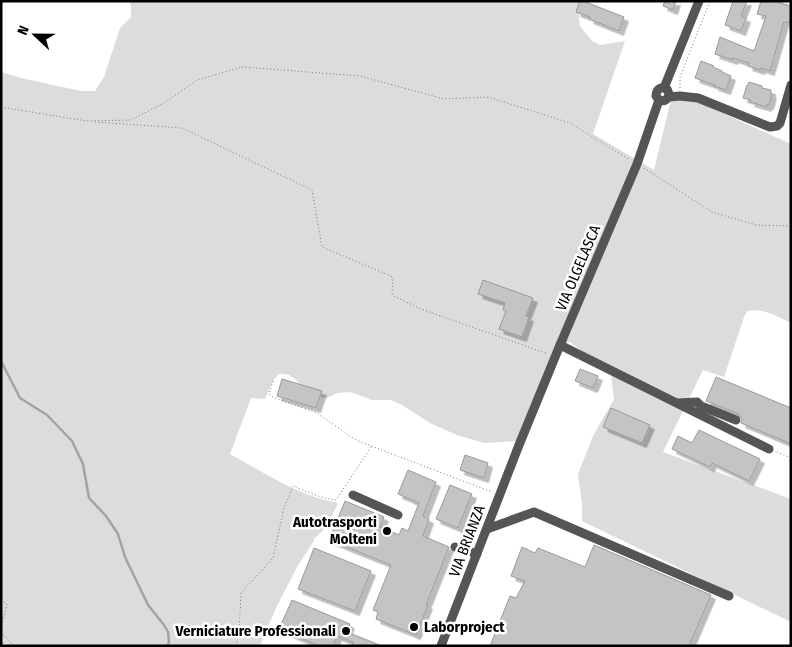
<svg xmlns="http://www.w3.org/2000/svg" width="792" height="647" viewBox="0 0 792 647" font-family="'Fira Sans Condensed',sans-serif">
<style>
.green{fill:#dcdcdc}
.lines{fill:none;stroke-linecap:round;stroke-linejoin:round}
.stream{stroke:#a3a3a3;stroke-width:2.5}
.building{fill:#c4c4c4;stroke:#999;filter:url(#shadow)}
.path{stroke:#777;stroke-width:1;stroke-dasharray:1 2.5;stroke-linecap:butt}
.minor{stroke:#555;stroke-width:9}
.poi-dot{fill:#000;stroke:#fff;stroke-width:2}
.labels{text-anchor:middle;dominant-baseline:central;stroke-width:5;stroke-linejoin:round;paint-order:stroke}
.street-label{font-size:15px;fill:#000;stroke:#fff}
.poi-label{font-size:15px;font-weight:bold;fill:#000;stroke:#fff;text-anchor:end}
</style>
<defs>
<filter id="shadow"><feDropShadow dx="4.5" dy="4.5" stdDeviation="0" flood-color="#0004"/></filter>
</defs>
<rect width="100%" height="100%" fill="#fff"/>
<!-- green -->
<path class="green" d="M129 1H580L579 20 580 26 592 41 600 45 625 41 593 134 654 170 673 91 791 144V323C777 316 763 308 747 311L744 317 724 377 703 370 663 452 791 499V622L582 521V504L578 474 593 436 614 399 611 375V367L583 352 570 342 560 346 519 441 484 443 457 435 430 423 402 405 391 400H372L351 392 337 393 327 398 315 397 304 389 295 379 289 375 283 374H279L274 379 265 399 251 398 230 454C263 472 300 497 338 503L327 526 314 539V541L298 565 277 606 260 646H1V72L21 78 81 91H95L104 77 120 28 131 17V6Z"/>
<g class="lines">
<!-- stream -->
<polyline class="stream" points="1,361 20,398 47,415 72,441 83,464 89,498 106,516 118,534 125,557 148,605 164,625 168,632 169,641 168,646"/>
</g>
<!-- building -->
<g class="building">
<polygon points="580,1 583,1 624,17 619,31 589,19 590,17 576,12"/>
<polygon points="665,1 676,1 673,10 663,6"/>
<polygon points="733,1 747,1 741,16 746,18 741,31 725,25"/>
<polygon points="761,1 774,1 791,6 791,16 789,23 784,22 770,71 761,68 760,70 748,66 749,63 733,58 733,60 715,54 720,37 754,51 766,16 757,14"/>
<polygon points="701,61 714,66 713,67 722,71 722,72 731,76 726,90 714,86 715,85 695,78"/>
<polygon points="749,82 762,86 762,88 771,90 771,94 772,94 769,105 767,104 767,107 750,102 751,100 743,98 747,85 748,85"/>
<polygon points="483,280 533,298 526,316 529,317 522,337 499,329 506,311 503,310 505,303 478,294"/>
<polygon points="580,369 598,376 593,388 575,381"/>
<polygon points="716,377 791,408 791,444 741,423 742,419 739,414 706,401"/>
<polygon points="282,379 322,391 316,408 277,396"/>
<polygon points="611,408 650,425 642,443 603,427"/>
<polygon points="699,430 760,459 749,481 712,463 710,467 672,449 678,436 692,443"/>
<polygon points="465,455 488,463 484,478 460,470"/>
<polygon points="408,470 436,482 423,516 429,519 423,536 449,547 426,605 428,605 416,635 376,619 378,612 373,610 391,565 329,540 345,501 384,517 380,527 399,535 402,528 408,531 419,503 398,494"/>
<polygon points="450,485 472,494 458,528 436,519"/>
<polygon points="594,545 711,595 689,646 490,646 510,596 516,598 525,581 511,576 522,547 535,553 538,548 585,567"/>
<polygon points="314,548 371,571 355,611 298,589"/>
<polygon points="292,600 350,624 347,632 382,646 352,646 353,642 337,636 333,646 319,646 279,629"/>
</g>
<g class="lines">
<!-- path -->
<g class="path">
<polyline points="680,88 680,77 710,1"/>
<polyline points="1,107 87,121 131,120 164,103 197,80 242,67 360,76 444,99 488,97 570,123 630,160"/>
<polyline points="95,122 182,128 312,190 322,247 391,276 393,282 392,291 394,296 421,309 548,354"/>
<polyline points="644,168 712,212 756,225 791,226"/>
<polyline points="273,381 269,394 273,397 317,413 350,436 358,441 492,492"/>
<polyline points="777,452 791,458"/>
<polyline points="1,600 7,604 1,628"/>
<polyline points="1,632 14,646"/>
<path d="M236 646 239 633 241 593 273 558 284 508 293 486C307 492 320 498 336 500L371 447"/>
</g>
<!-- minor -->
<g class="minor">
<polyline points="664,88 699,1"/>
<polyline points="669,97 680,96 698,98 770,127 777,126 780,123 791,85"/>
<polyline points="560,345 769,449"/>
<polyline points="678,403 697,402 701,406 736,420"/>
<polyline points="353,495 398,515"/>
<polyline points="487,529 534,512 729,596"/>
<polyline points="455,547 477,554"/>
<path d="M441 646 519 445 560 345 637 164 659 100 656 96C656 89 661 86 667 89L669 94C668 100 664 102 659 100"/>
</g>
</g>
<!-- markers -->
<g class="poi-dot">
<circle cx="387" cy="531" r="5"/>
<circle cx="414" cy="627" r="5"/>
<circle cx="346" cy="631" r="5"/>
</g>
<g class="labels">
<!-- street labels -->
<g class="street-label">
<text transform="translate(578 268) rotate(-67)">VIA OLGELASCA</text>
<text transform="translate(467 541) rotate(-69)">VIA BRIANZA</text>
</g>
<!-- poi labels -->
<g class="poi-label">
<text x="377" y="522">Autotrasporti<tspan x="377" dy="17">Molteni</tspan></text>
<text x="424" y="627" text-anchor="start">Laborproject</text>
<text x="336" y="631">Verniciature Professionali</text>
</g>
</g>
<!-- border -->
<rect width="792" height="647" fill="none" stroke="#000000" stroke-width="5"/>
<!-- north arrow -->
<g transform="translate(35 35) rotate(292)" stroke="#ffffff" stroke-width="4" paint-order="stroke">
<path d="M0-4L9 19L0 12L-9 19Z" fill="#000000"/>
<text y="-8" font-size="14" font-weight="bold" text-anchor="middle" fill="#000000">N</text>
</g>
</svg>
